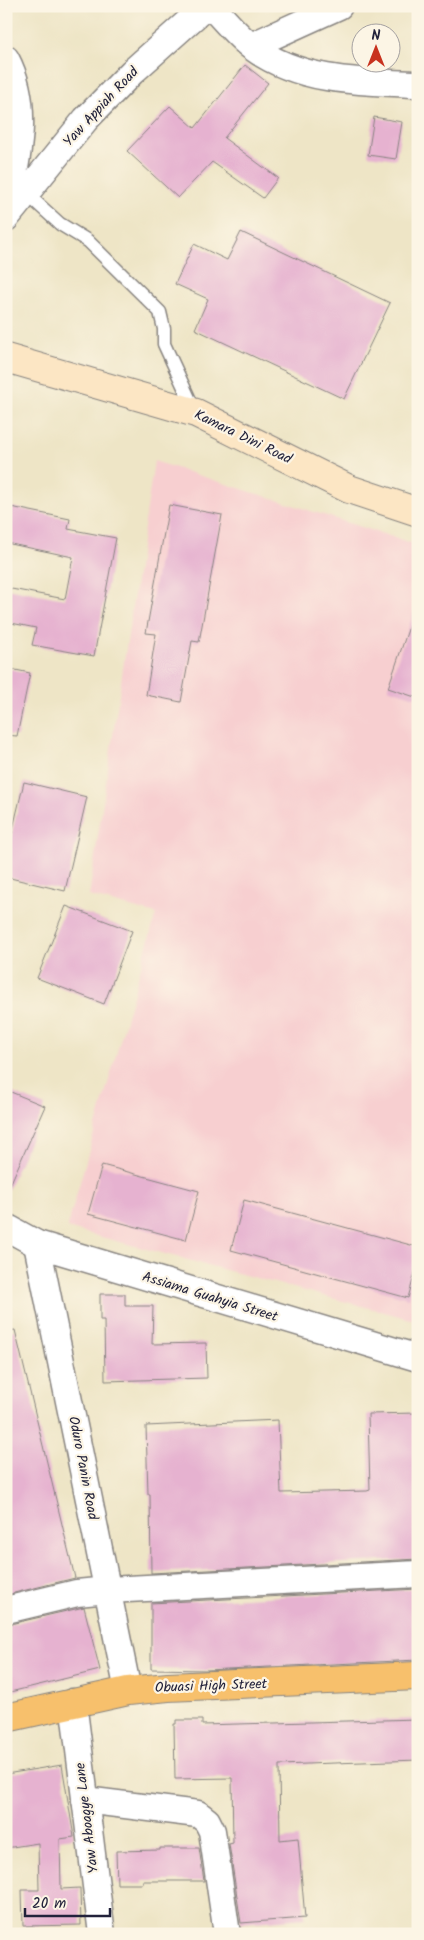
<svg xmlns="http://www.w3.org/2000/svg" width="424" height="1940" viewBox="0 0 424 1940" font-family="Kalam,sans-serif">
<style>
.built{fill:#f7cfd0}
.building{fill:#e6b2d0}
.lines{fill:none;stroke-linecap:round;stroke-linejoin:round}
.lane-casing{stroke:#888480;stroke-width:15}
.street-casing{stroke:#888480;stroke-width:29}
.secondary-casing{stroke:#888480;stroke-width:30}
.primary-casing{stroke:#888480;stroke-width:30}
.lane{stroke:#fff;stroke-width:12}
.street{stroke:#fff;stroke-width:26}
.secondary{stroke:#fce6c4;stroke-width:28}
.primary{stroke:#f7c06c;stroke-width:28}
.labels{text-anchor:middle;dominant-baseline:central;stroke-width:4.5;stroke-linejoin:round;paint-order:stroke}
.street-label{font-size:14px;fill:#22223b;stroke:#fcf5e5}
</style>
<rect width="100%" height="100%" fill="#fcf5e5"/>
<filter id="ink" filterUnits="userSpaceOnUse"><feTurbulence type="fractalNoise" baseFrequency=".02" numOctaves="2"/><feDisplacementMap in="SourceGraphic" scale="10" xChannelSelector="R" yChannelSelector="G"/><feConvolveMatrix kernelMatrix="1 2 1 2 8 2 1 2 1" color-interpolation-filters="sRGB"/></filter>
<filter id="wash" filterUnits="userSpaceOnUse"><feTurbulence type="fractalNoise" baseFrequency=".0096" numOctaves="4" result="noise"/><feDisplacementMap in="SourceGraphic" scale="20" xChannelSelector="R" yChannelSelector="G"/><feGaussianBlur stdDeviation="1.12" result="paint"/><feColorMatrix in="noise" values="0 0 0 0 0 0 0 0 0 0 0 0 0 0 0 0 0 1.4 0 .05"/><feComposite in="paint" operator="in"/></filter>
<g filter="url(#wash)">
<rect width="100%" height="100%" fill="#eee5c6"/>
<!-- built -->
<polygon class="built" points="154,461 418,545 418,1321 67,1228 156,914 89,896"/>
<g id="blocks">
<!-- building -->
<g class="building">
<polygon points="245,65 268,83 224,138 278,178 263,198 212,162 178,198 127,151 170,106 195,128"/>
<polygon points="374,117 402,122 396,159 368,155"/>
<polygon points="241,232 390,303 344,399 195,329 208,299 175,284 194,244 227,260"/>
<polygon points="169,505 222,515 199,642 192,641 181,702 146,695 156,634 146,633"/>
<polygon points="6,506 70,519 68,529 116,538 94,656 32,645 36,628 6,622 6,588 65,599 73,557 6,543"/>
<polygon points="414,612 418,613 418,698 388,688"/>
<polygon points="6,668 30,673 17,736 6,735"/>
<polygon points="24,782 87,797 65,891 6,877 6,858"/>
<polygon points="66,906 132,931 104,1004 37,978"/>
<polygon points="6,1090 45,1106 6,1194"/>
<polygon points="102,1165 199,1191 186,1240 88,1214"/>
<polygon points="244,1200 418,1247 418,1262 408,1298 231,1250"/>
<polygon points="100,1294 125,1294 125,1306 153,1306 152,1344 206,1343 207,1378 105,1381 104,1320 100,1320"/>
<polygon points="15,1330 75,1578 6,1595 6,1331"/>
<polygon points="418,1413 418,1559 151,1573 150,1494 148,1494 146,1426 278,1420 281,1493 367,1491 370,1490 368,1414"/>
<polygon points="418,1589 418,1660 206,1670 151,1669 151,1603"/>
<polygon points="84,1607 100,1670 6,1693 6,1625"/>
<polygon points="418,1719 418,1760 279,1765 280,1840 298,1838 305,1918 241,1923 229,1844 233,1843 232,1778 175,1779 174,1724 176,1724 176,1720 202,1720 202,1725"/>
<polygon points="62,1765 74,1837 60,1839 61,1889 80,1888 81,1925 23,1926 22,1890 39,1890 38,1843 6,1848 6,1774"/>
<polygon points="160,1848 199,1848 204,1881 143,1881 143,1884 117,1884 116,1851 160,1850"/>
</g>
</g>
</g>
<g filter="url(#ink)">
<use href="#blocks" fill-opacity="0" stroke="#888480" stroke-width="1"/>
<g class="lines">
<defs>
<polyline id="lane" points="26,193 60,224 88,241 160,312 164,329 164,344 195,411"/>
<g id="street">
<path d="M211 6C224 19 237 36 252 47 299 82 361 82 418 84"/>
<polyline points="251,46 339,6"/>
<path d="M6 59C32 108 16 163 6 214"/>
<polyline points="6,218 86,119 132,72 206,6"/>
<polyline points="6,1227 37,1244 418,1358"/>
<polyline points="37,1244 128,1691"/>
<polyline points="6,1610 77,1593 108,1590 418,1574"/>
<polyline points="73,1702 102,1934"/>
<polyline points="85,1800 198,1814 207,1821 212,1831 227,1934"/>
</g>
<polyline id="secondary" points="6,358 196,413 349,489 418,512"/>
<polyline id="primary" points="6,1718 128,1691 168,1687 418,1676"/>
</defs>
<!-- lane casing -->
<use href="#lane" class="lane-casing"/>
<!-- street casing -->
<use href="#street" class="street-casing"/>
<!-- secondary casing -->
<use href="#secondary" class="secondary-casing"/>
<!-- primary casing -->
<use href="#primary" class="primary-casing"/>
<!-- lane -->
<use href="#lane" class="lane"/>
<!-- street -->
<use href="#street" class="street"/>
<!-- secondary -->
<use href="#secondary" class="secondary"/>
<!-- primary -->
<use href="#primary" class="primary"/>
</g>
</g>
<g class="labels">
<!-- street labels -->
<g class="street-label">
<text transform="translate(101 107) rotate(-47)">Yaw Appiah Road</text>
<text transform="translate(243 437) rotate(26)">Kamara Dini Road</text>
<text transform="translate(210 1297) rotate(17)">Assiama Guahyia Street</text>
<text transform="translate(83 1468) rotate(79)">Oduro Panin Road</text>
<text transform="translate(211 1686) rotate(-2)">Obuasi High Street</text>
<text transform="translate(87 1818) rotate(-97)">Yaw Aboagye Lane</text>
</g>
</g>
<!-- margin -->
<rect width="424" height="1940" fill="none" stroke="#fcf5e5" stroke-width="25"/>
<!-- north arrow -->
<g transform="translate(376 48)"><circle r="24" fill="#fcf5e5" stroke="#a5a1a1"/>
<path d="M0-4L9 19L0 12L-9 19Z" fill="#c8321e"/>
<text y="-8" font-size="14" font-weight="bold" text-anchor="middle" fill="#22223b">N</text>
</g>
<!-- scale -->
<path d="M25 1908v8h85v-8" fill="none" stroke="#22223b" stroke-width="2.5"/>
<text x="32" y="1908" font-size="15" fill="#22223b" stroke="#fcf5e5" stroke-width="4" paint-order="stroke">20 m</text>
</svg>
